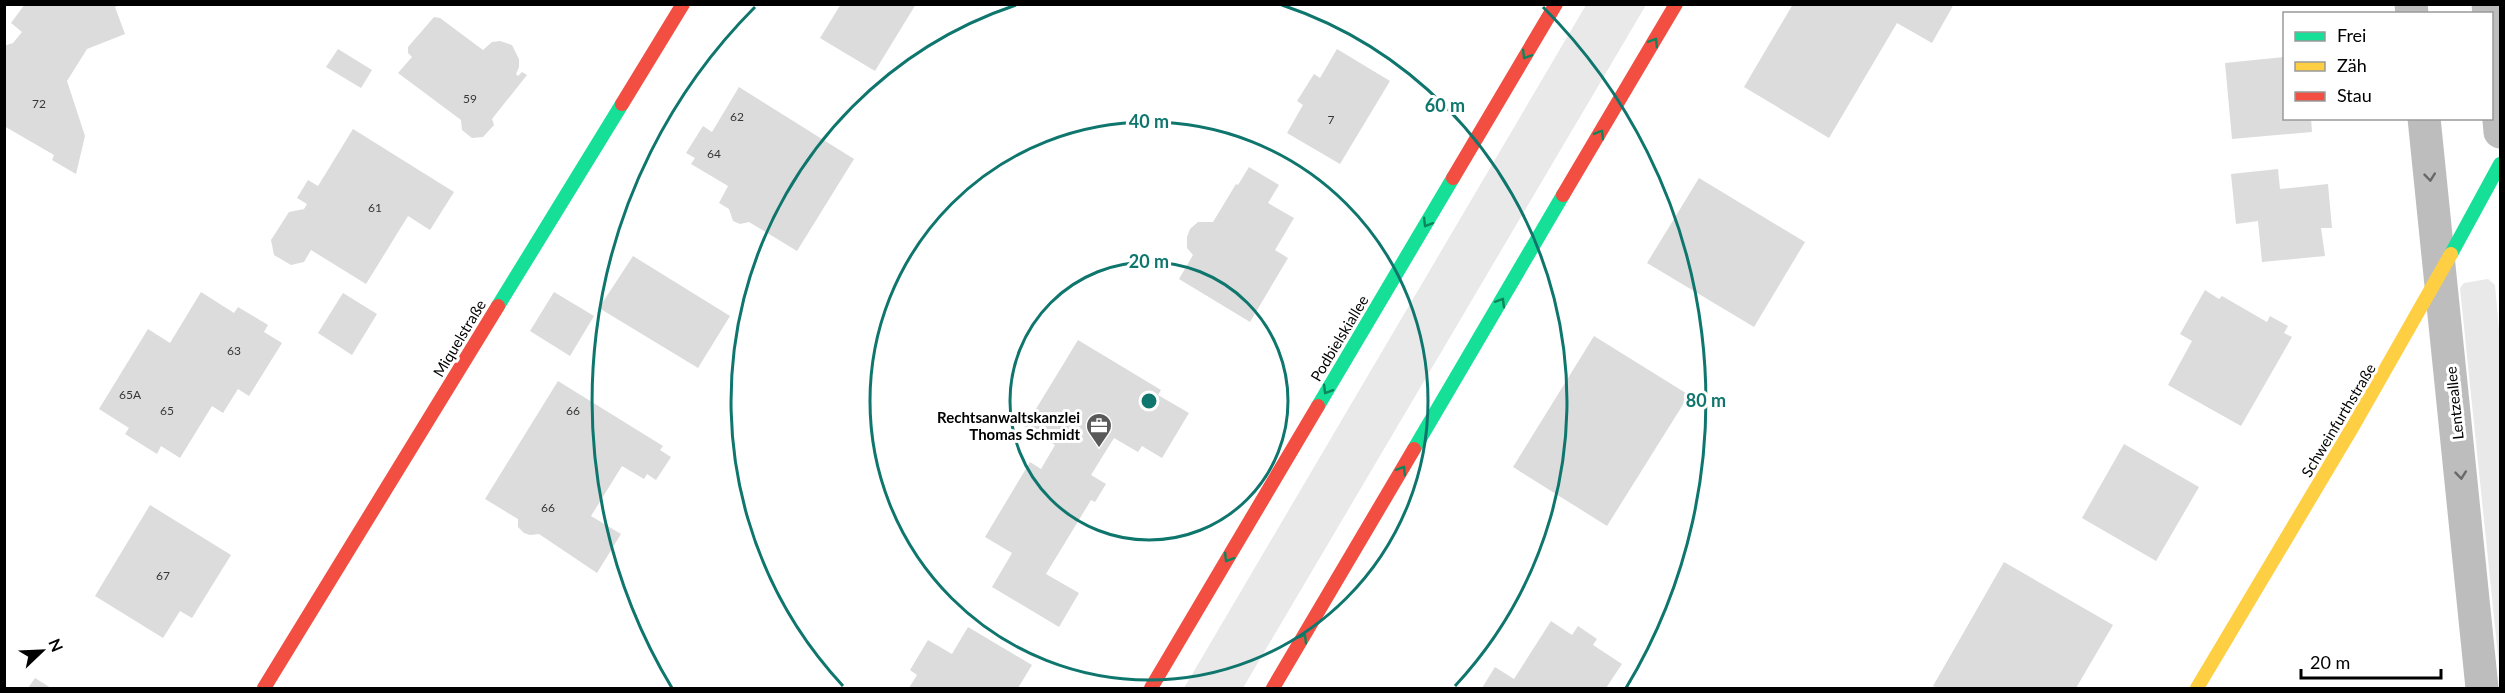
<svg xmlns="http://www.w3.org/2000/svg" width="2505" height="693" viewBox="0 0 2505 693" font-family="Lato,sans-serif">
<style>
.green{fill:#e9e9e9}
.building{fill:#dcdcdc}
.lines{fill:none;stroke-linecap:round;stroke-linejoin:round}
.street{stroke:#bdbdbd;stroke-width:33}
.fast{stroke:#16e098;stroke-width:14}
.slow{stroke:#ffcf43;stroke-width:14}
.jam{stroke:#f24e42;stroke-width:14}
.oneway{stroke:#0d865b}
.oneway2{stroke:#686868}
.ring{fill:none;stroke:#0f766e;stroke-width:3}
.labels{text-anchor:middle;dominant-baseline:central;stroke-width:6;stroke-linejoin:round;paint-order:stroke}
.number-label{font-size:12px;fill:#373737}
.street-label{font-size:15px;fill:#000;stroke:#fff}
.poi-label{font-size:15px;font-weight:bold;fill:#000;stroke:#fff;text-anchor:end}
.centre{fill:#0f766e;stroke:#fff;stroke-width:3}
.ring-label{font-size:18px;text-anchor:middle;font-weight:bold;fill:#0f766e;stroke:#fff;stroke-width:6;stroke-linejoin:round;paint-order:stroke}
</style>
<rect width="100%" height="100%" fill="#fff"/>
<!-- green -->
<g class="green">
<polygon points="1586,5 1646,5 1243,688 1184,688"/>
<polygon points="2488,279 2495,285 2500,341 2500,675 2460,288 2464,283"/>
</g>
<!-- building -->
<g class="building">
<polygon points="25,4 123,4 115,7 125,34 87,49 67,81 85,136 76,174 52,160 54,155 4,126 4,46 13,43 22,32 11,23"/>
<polygon points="841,4 916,4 875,71 820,38"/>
<polygon points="1793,4 1954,4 1932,43 1897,23 1829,138 1744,87"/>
<polygon points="434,17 440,18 483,50 492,42 500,41 512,45 519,59 519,67 516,74 518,76 522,72 527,75 492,119 494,125 483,137 472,138 462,130 461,120 398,73 412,57 408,53 408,47"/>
<polygon points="338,49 372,70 361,88 326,67"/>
<polygon points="1337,49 1390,81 1340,164 1287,133 1303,105 1297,101 1314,74 1320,78"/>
<polygon points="2284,57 2284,118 2311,118 2312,132 2232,139 2225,63"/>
<polygon points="739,87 854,159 797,251 749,222 740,224 733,221 729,209 719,203 728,186 691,164 695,158 686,153 703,126 712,132"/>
<polygon points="353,129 454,192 430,230 408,216 366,284 311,250 304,262 291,265 274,255 271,240 289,212 304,209 307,204 297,198 308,180 318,186"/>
<polygon points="1249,167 1279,185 1268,203 1294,218 1275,250 1288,258 1250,322 1179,279 1193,255 1187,248 1187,237 1190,229 1198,222 1213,222 1236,184 1238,185"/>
<polygon points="2278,169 2280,189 2328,184 2332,228 2321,228 2325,256 2262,262 2258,221 2236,224 2231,174"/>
<polygon points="1699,178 1805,242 1754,327 1647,263"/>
<polygon points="633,256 730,316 698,368 599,308"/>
<polygon points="2205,290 2219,299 2222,296 2267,322 2270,316 2288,326 2284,333 2292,337 2241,426 2168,385 2192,341 2180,334"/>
<polygon points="201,292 234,313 238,307 268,325 264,332 282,343 249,396 238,389 223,413 212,406 180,458 161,446 157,454 125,434 129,428 99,409 148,329 170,343"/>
<polygon points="554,292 594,316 570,356 530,331"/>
<polygon points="343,293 377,314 352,355 318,333"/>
<polygon points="1594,336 1689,395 1607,526 1513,467"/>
<polygon points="1078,340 1161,390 1158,395 1189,413 1162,458 1142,446 1138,452 1114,438 1091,475 1106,484 1095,502 1091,500 1046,574 1079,593 1059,627 992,587 1012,553 985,537 1030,462 1041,469 1055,445 1025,427"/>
<polygon points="558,381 663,446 660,450 671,457 656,480 647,474 644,479 622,466 591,516 621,534 597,573 539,534 530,535 524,533 518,527 518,519 485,499"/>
<polygon points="2124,444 2199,487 2156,561 2082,518"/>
<polygon points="150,505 231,555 192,618 180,611 163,638 95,596"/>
<polygon points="2004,562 2113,625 2076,688 1938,688 1933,686"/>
<polygon points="1551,621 1572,635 1578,626 1597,639 1593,645 1622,664 1606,688 1482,688 1495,667 1514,679"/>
<polygon points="968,627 1032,665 1018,688 909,688 917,675 910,670 928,640 952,654"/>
<polygon points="35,678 51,688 28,688"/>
</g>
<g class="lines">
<!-- street -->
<g class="street">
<polyline points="2411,4 2412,14"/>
<polyline points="2488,4 2489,14"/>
<polyline points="2492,39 2500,132"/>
<polyline points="2424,118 2482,688"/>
</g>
<!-- fast -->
<g class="fast">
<polyline points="2451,254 2500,164"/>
<polyline points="498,306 622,104"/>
<polyline points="1318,406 1453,178"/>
<polyline points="1414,449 1563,195"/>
</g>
<!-- slow -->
<polyline class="slow" points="2197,688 2352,428 2451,254"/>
<!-- jam -->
<g class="jam">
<polyline points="622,104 683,4"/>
<polyline points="1453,178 1556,4"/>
<polyline points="1563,195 1676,4"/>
<polyline points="264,688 498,306"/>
<polyline points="1151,688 1318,406"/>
<polyline points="1273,688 1414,449"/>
</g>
</g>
<!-- one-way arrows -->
<defs><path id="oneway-chevron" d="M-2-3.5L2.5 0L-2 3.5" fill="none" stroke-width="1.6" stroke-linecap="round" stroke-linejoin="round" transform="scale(1.5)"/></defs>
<g class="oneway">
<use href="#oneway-chevron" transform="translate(1654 42) rotate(-59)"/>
<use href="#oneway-chevron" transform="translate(1526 55) rotate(121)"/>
<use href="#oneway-chevron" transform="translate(1600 134) rotate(-60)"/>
<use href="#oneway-chevron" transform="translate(1427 223) rotate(121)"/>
<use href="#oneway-chevron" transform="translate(1501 302) rotate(-59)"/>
<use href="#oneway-chevron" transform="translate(1327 390) rotate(121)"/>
<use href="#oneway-chevron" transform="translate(1402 470) rotate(-59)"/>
<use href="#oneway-chevron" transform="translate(1228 558) rotate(121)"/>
<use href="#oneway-chevron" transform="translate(1303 638) rotate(-59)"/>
</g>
<g class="oneway2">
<use href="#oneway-chevron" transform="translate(2430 177) rotate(84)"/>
<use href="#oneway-chevron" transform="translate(2461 475) rotate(84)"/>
</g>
<!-- distance rings -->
<g class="ring">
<circle cx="1149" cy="401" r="139"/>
<circle cx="1149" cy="401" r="279"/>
<path d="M843 686A418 418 0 0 1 1016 5M1282 5A418 418 0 0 1 1455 686"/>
<path d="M672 688A557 557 0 0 1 755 7M1543 7A557 557 0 0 1 1626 688"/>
</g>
<!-- icons -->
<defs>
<symbol id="office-pin" viewBox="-11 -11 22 30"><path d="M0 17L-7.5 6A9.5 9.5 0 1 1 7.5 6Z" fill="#595959" stroke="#fff"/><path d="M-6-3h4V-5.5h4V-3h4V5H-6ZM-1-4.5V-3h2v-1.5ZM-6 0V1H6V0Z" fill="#fff"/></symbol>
</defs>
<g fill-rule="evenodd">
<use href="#office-pin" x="1084" y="411" width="30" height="40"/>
</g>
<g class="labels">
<!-- number labels -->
<g class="number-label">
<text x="470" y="98">59</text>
<text x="39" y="103">72</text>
<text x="737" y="116">62</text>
<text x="1331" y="119">7</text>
<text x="714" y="153">64</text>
<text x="375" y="207">61</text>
<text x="234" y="350">63</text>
<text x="130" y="394">65A</text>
<text x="167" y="410">65</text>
<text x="573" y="410">66</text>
<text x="548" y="507">66</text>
<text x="163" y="575">67</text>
</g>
<!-- street labels -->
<g class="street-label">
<text transform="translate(459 338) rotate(-59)">Miquelstraße</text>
<text transform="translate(1339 338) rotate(-59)">Podbielskiallee</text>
<text transform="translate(2454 403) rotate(-96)">Lentzeallee</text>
<text transform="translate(2338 420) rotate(-59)">Schweinfurthstraße</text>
</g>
<!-- poi labels -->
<g class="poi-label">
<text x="1080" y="417">Rechtsanwaltskanzlei<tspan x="1080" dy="17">Thomas Schmidt</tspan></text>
</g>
</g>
<circle cx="1149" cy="401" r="9" class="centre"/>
<g class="ring-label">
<text x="1445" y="112">60 m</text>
<text x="1149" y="128">40 m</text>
<text x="1149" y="268">20 m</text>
<text x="1706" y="407">80 m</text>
</g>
<!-- border -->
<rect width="2505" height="693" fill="none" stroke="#000000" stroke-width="12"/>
<!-- legend -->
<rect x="2283" y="12" width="210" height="108" fill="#ffffff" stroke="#999999" stroke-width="1.5"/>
<rect x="2295" y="32" width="30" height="9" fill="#16e098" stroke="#999999" stroke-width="1.5"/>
<text x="2337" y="42" font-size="18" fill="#000000">Frei</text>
<rect x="2295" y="62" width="30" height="9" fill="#ffcf43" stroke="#999999" stroke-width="1.5"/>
<text x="2337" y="72" font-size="18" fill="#000000">Zäh</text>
<rect x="2295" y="92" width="30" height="9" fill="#f24e42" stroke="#999999" stroke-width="1.5"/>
<text x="2337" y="102" font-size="18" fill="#000000">Stau</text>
<!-- north arrow -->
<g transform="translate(42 651) rotate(67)" stroke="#ffffff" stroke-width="4.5" paint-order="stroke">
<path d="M0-4.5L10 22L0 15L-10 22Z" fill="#000000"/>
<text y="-9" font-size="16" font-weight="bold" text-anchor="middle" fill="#000000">N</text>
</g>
<!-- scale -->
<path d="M2301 669v9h140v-9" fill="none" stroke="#000000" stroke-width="3"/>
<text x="2310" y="669" font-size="18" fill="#000000" stroke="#ffffff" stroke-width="4.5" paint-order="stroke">20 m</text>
</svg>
